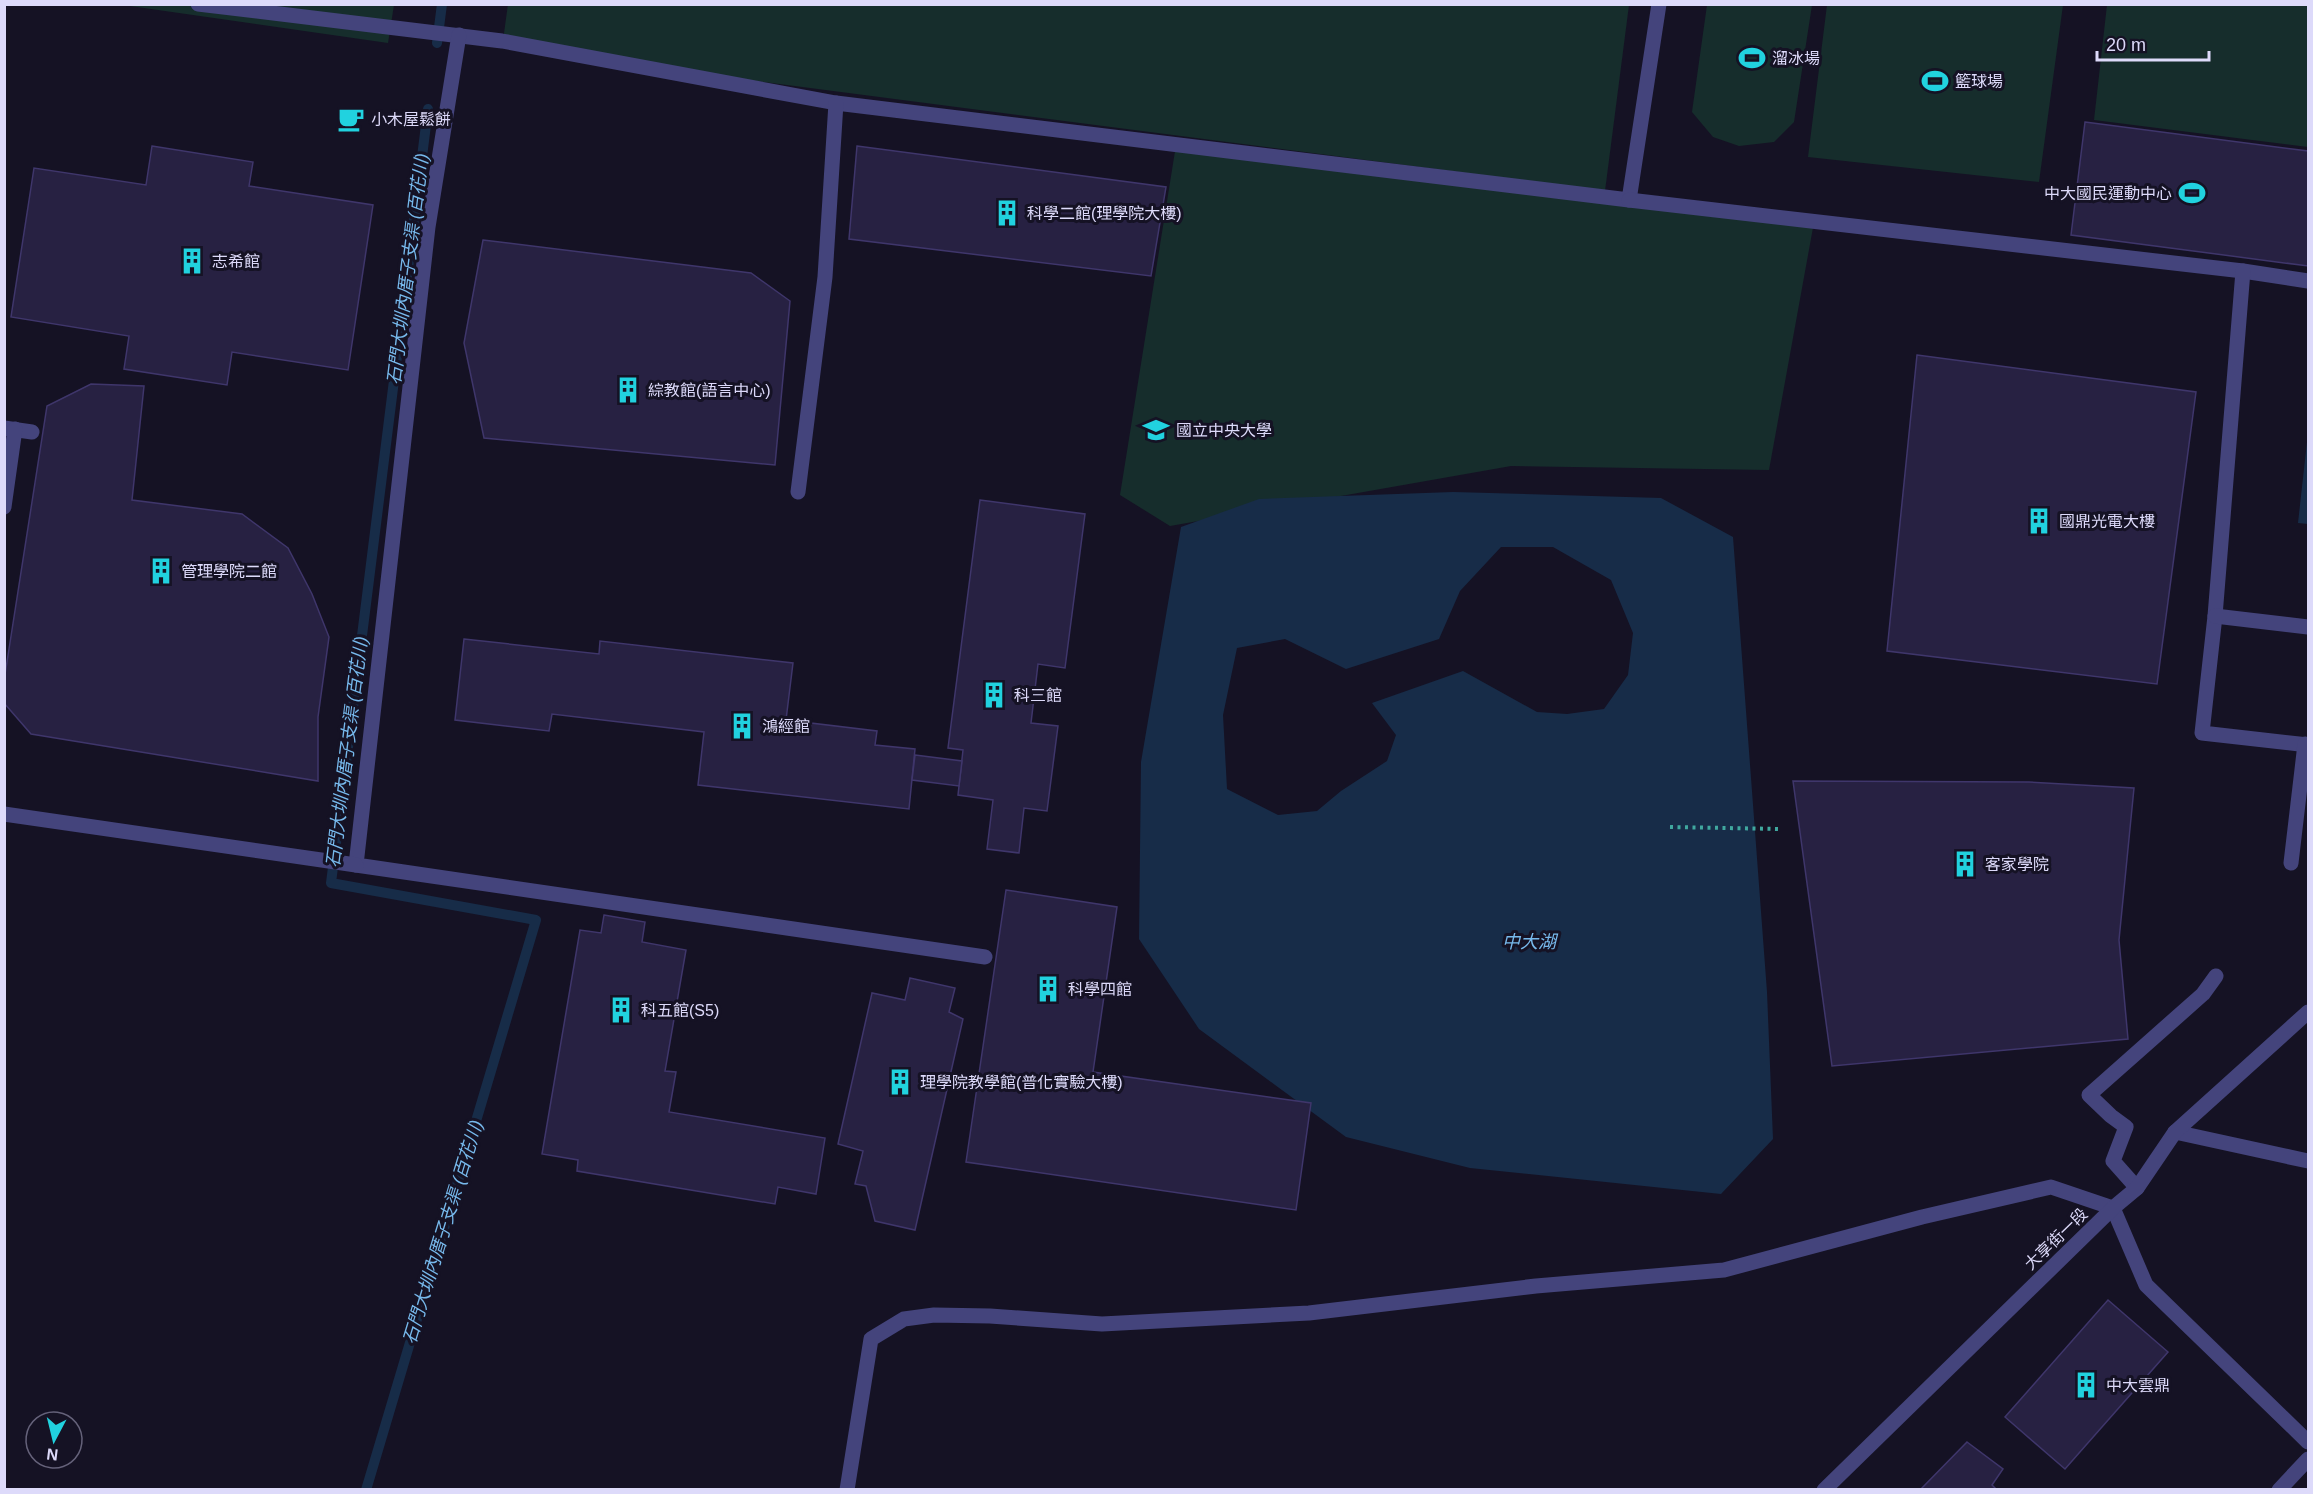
<svg xmlns="http://www.w3.org/2000/svg" width="2313" height="1494" font-family="Helvetica,'Noto Sans TC',sans-serif">
<rect width="100%" height="100%" fill="#151224"/>
<g fill="#162d2c">
<path d="M508,4L1629,5L1605,191L502,48Z"/>
<path d="M123,5H394L388,43Z"/>
<path d="M1707,5H1812L1794,122L1774,142L1739,146L1713,137L1692,112Z"/>
<path d="M1827,5H2063L2039,182L1808,157Z"/>
<path d="M2107,5H2308V147L2094,120Z"/>
<path d="M1176,145L1814,222L1769,470L1511,466L1170,526L1120,495Z"/>
</g>
<g fill="#172c48" fill-rule="evenodd">
<path d="M2308,433V524L2298,523Z"/>
<path d="M1453,492L1661,498L1733,537L1767,992L1773,1139L1721,1194L1470,1168L1346,1137L1199,1029L1139,939L1141,762L1181,527L1259,499ZM1501,547H1553L1611,580L1633,633L1628,675L1604,709L1567,714L1537,712L1463,671L1372,703L1396,735L1387,761L1341,791L1317,811L1278,815L1227,789L1223,715L1237,648L1285,639L1346,669L1439,639L1460,591Z"/>
</g>
<g fill="none" stroke-linecap="round" stroke-linejoin="round">
<g stroke="#172c48" stroke-width="10">
<path d="M437,43L442,4"/>
<path d="M366,1490L536,920L331,883L428,109"/>
</g>
</g>
<g fill="#272142" stroke="#3f366b" stroke-width="1.5">
<path d="M2085,122L2308,151V266L2071,235Z"/>
<path d="M152,146L253,162L249,186L373,205L348,370L232,352L227,385L124,369L129,336L11,317L34,168L146,185Z"/>
<path d="M857,146L1166,187L1151,276L849,239Z"/>
<path d="M483,240L751,273L790,301L775,465L484,438L464,343Z"/>
<path d="M1917,355L2196,392L2157,684L1887,651Z"/>
<path d="M91,384L144,386L132,500L242,514L288,548L312,594L329,637L318,717V781L31,734L4,703V681L47,406Z"/>
<path d="M980,500L1085,514L1065,668L1038,664L1031,723L1058,726L1047,811L1024,808L1019,853L987,849L993,800L958,795L963,750L948,748Z"/>
<path d="M464,639L599,654L600,641L793,663L786,720L877,731L875,745L915,749L909,809L698,785L704,732L552,714L549,731L455,720Z"/>
<path d="M915,755L962,761L959,786L912,780Z"/>
<path d="M1793,781L2029,782L2134,788L2119,940L2128,1039L1832,1066Z"/>
<path d="M1006,890L1117,907L1093,1072L1311,1103L1296,1210L966,1162Z"/>
<path d="M604,915L645,922L642,942L686,950L665,1071L676,1072L669,1112L825,1138L816,1194L778,1187L775,1204L577,1171L578,1160L542,1154L580,930L601,933Z"/>
<path d="M910,978L955,988L949,1012L963,1019L915,1230L875,1221L866,1186L855,1184L863,1151L838,1144L872,993L905,1000Z"/>
<path d="M2108,1300L2168,1352L2065,1469L2005,1417Z"/>
<path d="M1967,1442L2003,1469L1992,1485L1997,1490H1920Z"/>
</g>
<g fill="none" stroke-linecap="round" stroke-linejoin="round">
<path stroke="#40a89f" stroke-width="4" stroke-dasharray="3 4.5" stroke-linecap="butt" d="M1670,827L1781,829"/>
<g stroke="#44447c" stroke-width="15">
<path d="M198,4L502,41L836,103L1629,200L1659,4"/>
<path d="M459,35L428,227L356,865L985,957"/>
<path d="M1629,200L2243,271L2308,281"/>
<path d="M2243,271L2215,616L2202,733L2308,745"/>
<path d="M4,428L32,432"/>
<path d="M798,492L825,277L836,103"/>
<path d="M4,507L15,429"/>
<path d="M2215,616L2308,627"/>
<path d="M4,814L356,865"/>
<path d="M2291,863L2305,744"/>
<path d="M2175,1132L2308,1161"/>
<path d="M2137,1188L2113,1161L2126,1127L2111,1116L2089,1095L2203,994L2216,976"/>
<path d="M847,1490L871,1339L904,1319L934,1315L990,1316L1102,1324L1309,1313L1536,1286L1724,1270L1922,1217L2051,1187L2113,1208L2146,1285L2308,1442"/>
<path d="M1824,1490L2113,1208L2137,1188L2175,1132L2308,1012"/>
<path d="M2279,1490L2308,1459"/>
</g>
</g>
<defs>
<g id="stadium-bare" transform="scale(2.07)"><path d="M0-5a6.5 5 0 1 0 0 10a6.5 5 0 1 0 0-10ZM-3.5-1.8h7v3.6h-7Z" fill="#21d2df" stroke="#151224" stroke-width="2.5" paint-order="stroke"/></g>
<g id="cafe-bare" transform="scale(2.07)"><path d="M-5.5-4.5H6V0H3Q3 3.5 0 3.5H-2.5Q-5.5 3.5-5.5 0ZM3-3.2v2h1.7v-2ZM-6 4.5H4V6H-6Z" fill="#21d2df" stroke="#151224" stroke-width="2.5" paint-order="stroke"/></g>
<g id="building-bare" transform="scale(2.07)"><path d="M-4-6H4V6H1V3H-1V6H-4ZM-2.5-4.3h1.7v1.8h-1.7ZM.8-4.3h1.7v1.8H.8ZM-2.5-1h1.7V.8h-1.7ZM.8-1h1.7V.8H.8Z" fill="#21d2df" stroke="#151224" stroke-width="2.5" paint-order="stroke"/></g>
<g id="university-bare" transform="scale(2.07)"><path d="M0-5L7-2L0 1L-7-2ZM-4 1L0 2.5L4 1V4Q0 6-4 4Z" fill="#21d2df" stroke="#151224" stroke-width="2.5" paint-order="stroke"/></g>
</defs>
<g fill-rule="evenodd">
<use href="#stadium-bare" x="1752" y="58"/>
<use href="#stadium-bare" x="1935" y="81"/>
<use href="#cafe-bare" x="351" y="119"/>
<use href="#stadium-bare" x="2192" y="193"/>
<use href="#building-bare" x="1007" y="213"/>
<use href="#building-bare" x="192" y="261"/>
<use href="#building-bare" x="628" y="390"/>
<use href="#university-bare" x="1156" y="430"/>
<use href="#building-bare" x="2039" y="521"/>
<use href="#building-bare" x="161" y="571"/>
<use href="#building-bare" x="994" y="695"/>
<use href="#building-bare" x="742" y="726"/>
<use href="#building-bare" x="1965" y="864"/>
<use href="#building-bare" x="1048" y="989"/>
<use href="#building-bare" x="621" y="1010"/>
<use href="#building-bare" x="900" y="1082"/>
<use href="#building-bare" x="2086" y="1385"/>
</g>
<g text-anchor="middle" dominant-baseline="central" stroke-width="6" stroke-linejoin="round" paint-order="stroke">
<g font-size="16" fill="#dddafa" stroke="#151224" text-anchor="start">
<text x="1772" y="58">溜冰場</text>
<text x="1955" y="81">籃球場</text>
<text x="371" y="119">小木屋鬆餅</text>
<text x="2172" y="193" text-anchor="end">中大國民運動中心</text>
<text x="1027" y="213">科學二館(理學院大樓)</text>
<text x="212" y="261">志希館</text>
<text x="648" y="390">綜教館(語言中心)</text>
<text x="1176" y="430">國立中央大學</text>
<text x="2059" y="521">國鼎光電大樓</text>
<text x="181" y="571">管理學院二館</text>
<text x="1014" y="695">科三館</text>
<text x="762" y="726">鴻經館</text>
<text x="1985" y="864">客家學院</text>
<text x="1068" y="989">科學四館</text>
<text x="641" y="1010">科五館(S5)</text>
<text x="920" y="1082">理學院教學館(普化實驗大樓)</text>
<text x="2106" y="1385">中大雲鼎</text>
</g>
<g font-size="16" fill="#dddafa" stroke="#151224">
<text transform="translate(2056 1239) rotate(-44)">大享街一段</text>
</g>
<g font-size="18" font-style="italic" fill="#77b9ec" stroke="#151224">
<text transform="translate(408 269) rotate(-83)">石門大圳內厝子支渠 (百花川)</text>
<text transform="translate(347 752) rotate(-83)">石門大圳內厝子支渠 (百花川)</text>
<text x="1529" y="942">中大湖</text>
<text transform="translate(443 1232) rotate(-73)">石門大圳內厝子支渠 (百花川)</text>
</g>
</g>
<rect width="2313" height="1494" fill="none" stroke="#dddafa" stroke-width="12"/>
<g transform="translate(54 1440) rotate(187)"><circle r="28" fill="#151224" stroke="#65627a" stroke-width="1.5"/>
<path d="M0-4.5L10 22L0 15L-10 22Z" fill="#21d2df"/>
<text y="-9" font-size="16" font-weight="bold" text-anchor="middle" fill="#dddafa">N</text>
</g>
<path d="M2097 51v9h112v-9" fill="none" stroke="#dddafa" stroke-width="3"/>
<text x="2106" y="51" font-size="18" fill="#dddafa" stroke="#151224" stroke-width="4.5" paint-order="stroke">20 m</text>
</svg>
